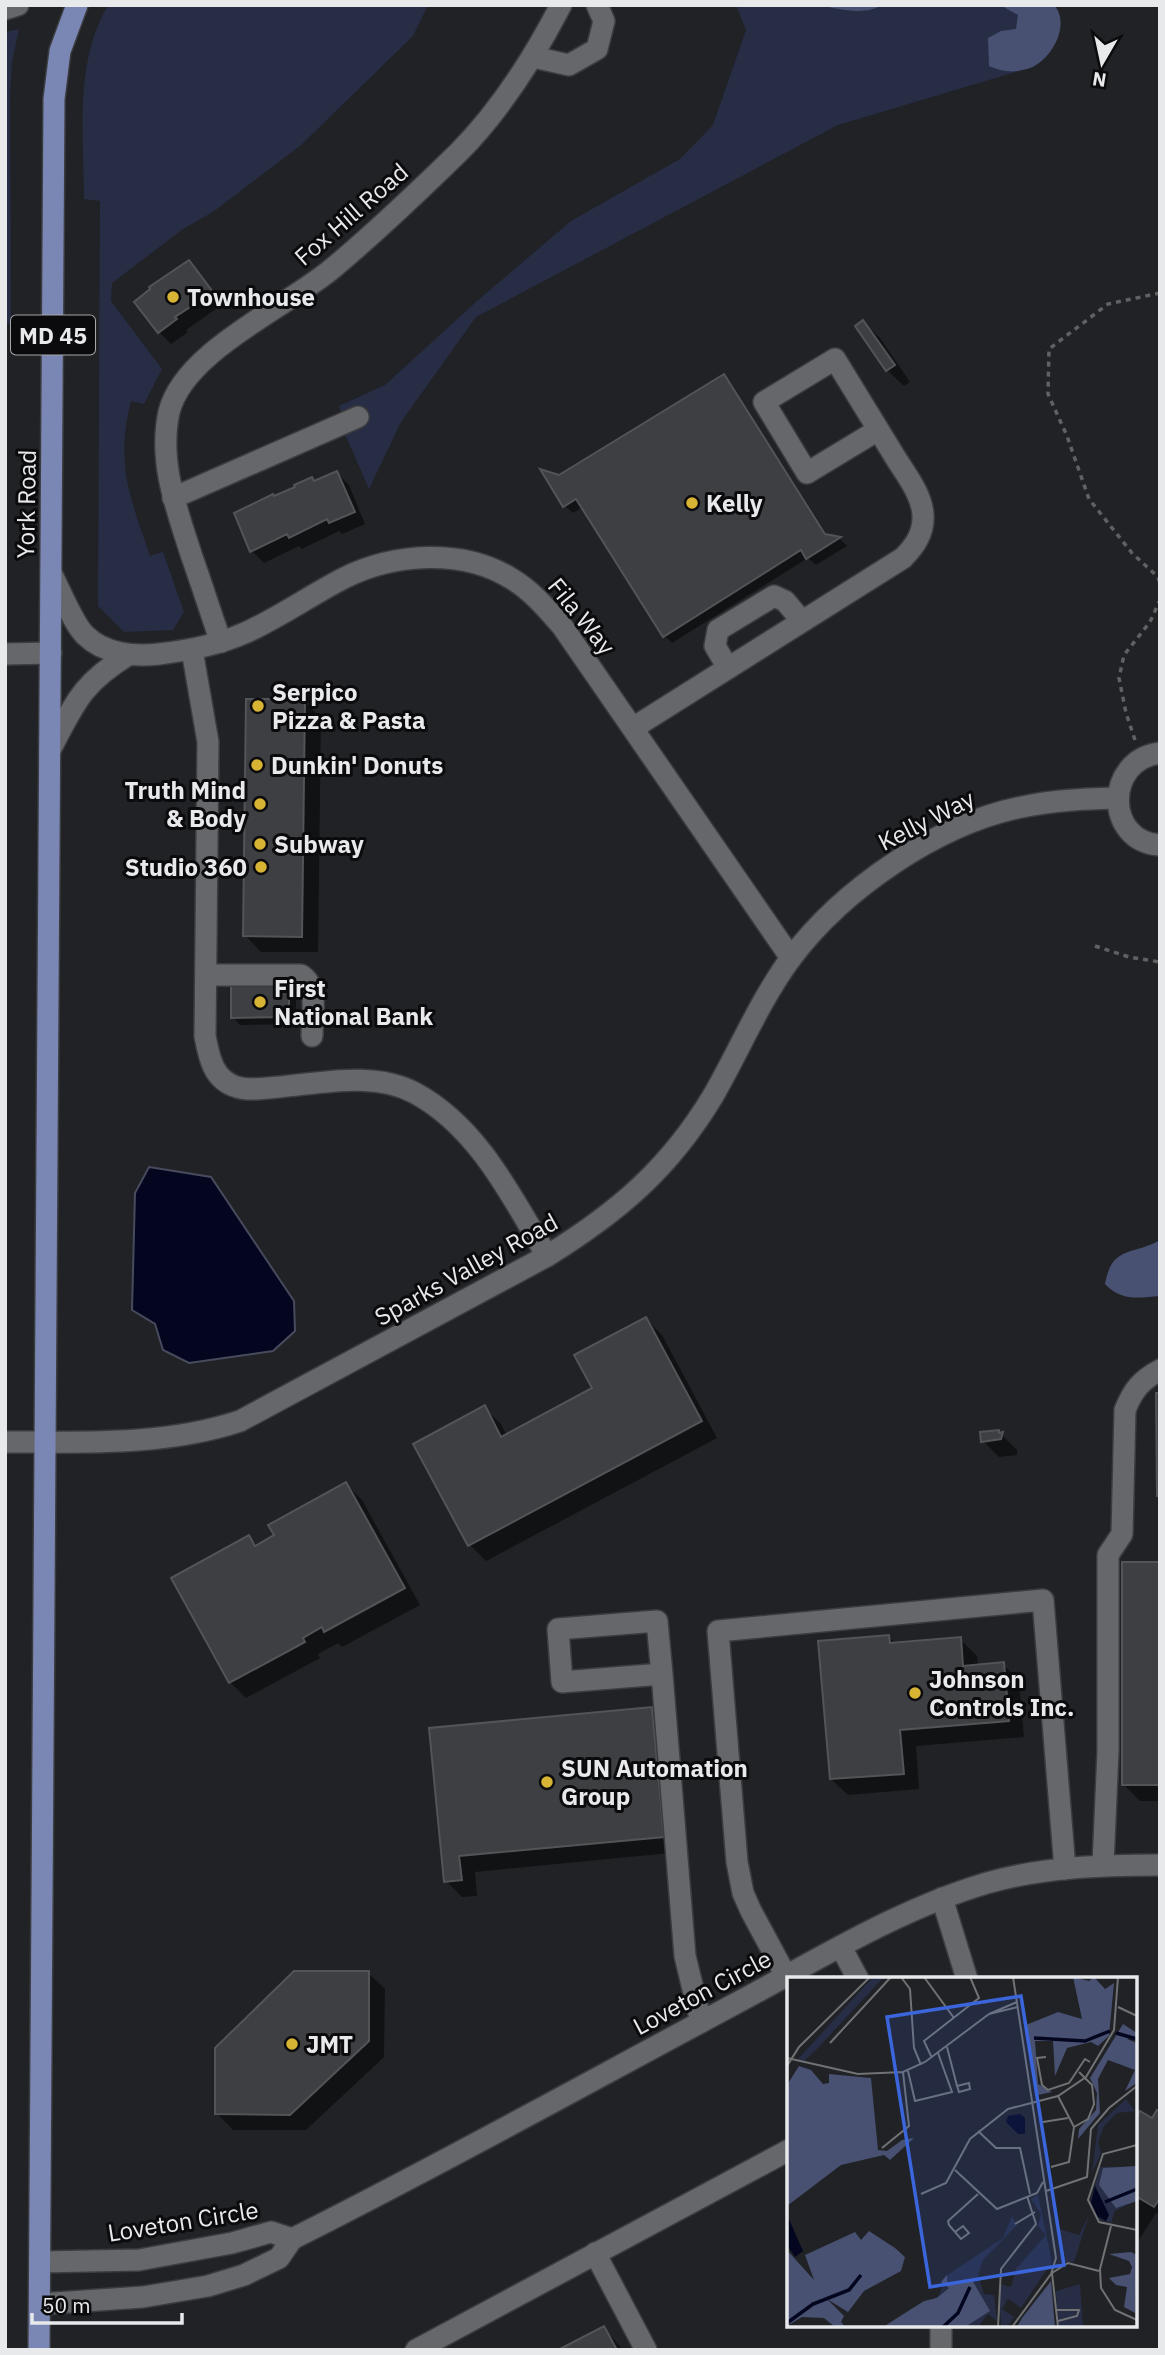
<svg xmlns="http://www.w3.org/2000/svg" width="1165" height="2355" font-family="'IBM Plex Sans',sans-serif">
<rect width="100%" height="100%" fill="#202225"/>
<g fill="#272d45">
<path d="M108,5H428L413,36L301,145L213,212L183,229L112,283L111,301L162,369L144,404L131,401C115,464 130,497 150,556L163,552L184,612L173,630L124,632L98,606L100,201L84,199C84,135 74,63 108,5Z"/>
<path d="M736,5H1053L1019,71L838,125L476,317L401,422L369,489L341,425L346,422L339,406L385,385L477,301L571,221L680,159L713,125L746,30Z"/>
<path d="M19,29L12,62L10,96L11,325L5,321V32Z"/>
</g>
<g fill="#485172">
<path d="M820,5H881C867,16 836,9 820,5Z"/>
<path d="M1000,5H1054C1072,25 1050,63 1027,69C1013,73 1002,72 989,66L988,38L1001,31L1016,29L1018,15Z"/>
<path d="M1160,1240V1296C1137,1298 1121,1301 1105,1284C1112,1245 1132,1256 1160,1240Z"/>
</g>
<path fill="#040620" stroke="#484a5d" stroke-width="2" d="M149,1167L211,1177L294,1301L295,1331L273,1351L189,1363L163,1350L155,1324L132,1310L135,1193Z"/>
<g fill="#0007">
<path d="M188,262L223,304L186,330L188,332L171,344L159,332Z"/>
<path d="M863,322L880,338L910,382L904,386L887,370Z"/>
<path d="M724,376L731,384L828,536L840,539L847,546L816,565L808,558L672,643L665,636L583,507L573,513L565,506L559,477Z"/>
<path d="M337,473L349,485L365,524L342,534L339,531L302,549L299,546L264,563L252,551L236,514Z"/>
<path d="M304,701L321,718L318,952H261L245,935Z"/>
<path d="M288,988L296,996V1024L240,1025L233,1017Z"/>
<path d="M646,1319L662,1335L717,1438L486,1561L470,1545L416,1444L484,1408L501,1424L507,1436L595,1389Z"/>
<path d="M998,1431L1017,1450V1455L999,1457L983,1441Z"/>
<path d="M346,1484L362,1500L420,1605L342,1647L338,1643L318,1654L320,1658L246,1698L230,1682L249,1537L258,1546L276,1536Z"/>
<path d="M1160,1564V1801H1140L1124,1785Z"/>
<path d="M889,1637L896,1644L960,1639L977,1656L978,1666L1003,1664L1019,1681L1024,1737L916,1746L919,1789L848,1795L831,1779Z"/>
<path d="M651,1709L668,1725L680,1852L475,1872L477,1896L462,1897L446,1881L431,1730Z"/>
<path d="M368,1973L385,1989L384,2057L306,2130H233L217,2113Z"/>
<path d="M1160,2114V2215L1156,2213L1135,2246V2122L1152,2120Z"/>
<path d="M604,2328L623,2350H562Z"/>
</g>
<g fill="#3e3f43" stroke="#525458" stroke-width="2">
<path d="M189,260L213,292L175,317L177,319L158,333L134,302L150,289L149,287Z"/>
<path d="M863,320L895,365L886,371L855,326Z"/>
<path d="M724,374L825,534L841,537L806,559L801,550L663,637L576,499L563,507L540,469L559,475Z"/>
<path d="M337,471L355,512L329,523L327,519L289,538L287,534L250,552L234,513L273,494L274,496L295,487L294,485L312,477L314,481Z"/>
<path d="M246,699H305L302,937L243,936Z"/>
<path d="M231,986H289V1017L231,1018Z"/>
<path d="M646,1317L702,1421L468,1546L413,1444L485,1405L501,1437L592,1388L574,1355Z"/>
<path d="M1156,1393H1160V1496H1157Z"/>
<path d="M999,1430V1433L1003,1432L1001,1439L981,1442L980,1432Z"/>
<path d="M346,1482L405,1588L324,1632L322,1627L303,1638L305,1642L229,1683L171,1578L249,1535L255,1546L274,1535L268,1525Z"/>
<rect x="1122" y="1562" width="38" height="223"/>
<path d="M889,1635L890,1643L961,1637L963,1666L1004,1662L1009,1721L900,1730L904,1774L830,1779L818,1641Z"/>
<path d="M652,1707L664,1837L459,1856L462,1880L444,1882L429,1728Z"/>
<path d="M294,1971H369V2041L290,2115L215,2114V2048Z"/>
<path d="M1157,2110L1160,2112V2198L1154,2207L1139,2198L1135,2204V2119L1140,2111L1152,2118Z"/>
<path d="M604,2326L617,2350H558Z"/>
</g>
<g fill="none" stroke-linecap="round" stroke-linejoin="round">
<g stroke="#3b3c3f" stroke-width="24">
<g id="minor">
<path d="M5,9L18,5"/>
<path d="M533,57L569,65L597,49L604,21L597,5"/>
<path d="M173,498L358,417"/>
<path d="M52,575C60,590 74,625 85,635C104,654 134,657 159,654C190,650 218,645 247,632C280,617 311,595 344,578C394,553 463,548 512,579C532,591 547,609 562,626L791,958"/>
<path d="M221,642C211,614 202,585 192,557C177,510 158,462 169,412C184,351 287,307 333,268C376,232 418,192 458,153C501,110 533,59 561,5"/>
<path d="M192,650L208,742L205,1036C209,1057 213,1080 237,1087C249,1091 266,1088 279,1087C322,1083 375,1071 415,1093C478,1127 512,1197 547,1256"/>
<path d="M5,654L51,653"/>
<path d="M728,668L715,646L718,630L774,596L785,601L802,621"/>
<path d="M633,728L903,558C915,546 924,533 923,515C922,493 903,471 892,452C873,421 854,390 835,359L764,402L807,473L878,430"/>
<path d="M50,750C75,703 81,684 128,655"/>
<path d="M1160,753C1104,760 1105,842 1160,845"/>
<path d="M206,975H301C319,986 312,1017 312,1036"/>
<path d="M5,1442C83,1442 165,1446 240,1421L547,1256C618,1212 669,1169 713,1096C739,1051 760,1000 791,958C843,889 937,824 1022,807C1054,800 1085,799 1117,798"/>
<path d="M662,1674L657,1621L558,1629L562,1682L662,1674L685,1956L701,2022"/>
<path d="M1103,1865L1108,1751V1555L1122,1534L1125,1410C1133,1390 1141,1380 1160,1370"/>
<path d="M942,1898L967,1979"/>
<path d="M841,1947L858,1979"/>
<path d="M786,1976L751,1911L743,1893L737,1862L718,1631L1043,1600L1065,1869"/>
<path d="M292,2239C440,2165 585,2084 731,2006C814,1962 896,1910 987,1883C1043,1867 1102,1865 1160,1865"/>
<path d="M595,2253L646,2350"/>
<path d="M40,2304L143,2297L208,2286L244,2275L279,2258L292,2239L271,2232L232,2243L139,2260L40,2262"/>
<path d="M416,2350L789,2150"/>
<path d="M941,2350V2325"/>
</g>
</g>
<g stroke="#3b3c3f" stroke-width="24">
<path id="major" d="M39,2350L54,99L60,51L77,5"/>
</g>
<g stroke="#5f6163" stroke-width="3.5" stroke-dasharray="5 5" stroke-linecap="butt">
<path d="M1160,293L1108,304L1049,349L1048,394L1067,436L1089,499L1132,553L1158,577L1160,583"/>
<path d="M1135,740L1126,713L1119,678L1124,655L1150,622L1160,600"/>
<path d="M1095,946L1129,957L1160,962"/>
</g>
<use href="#minor" stroke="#66676b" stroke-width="21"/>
<use href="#major" stroke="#7a86b4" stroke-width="21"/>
</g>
<g fill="#d8b434" stroke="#0b0b0d" stroke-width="2.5">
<circle cx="173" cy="297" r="7"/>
<circle cx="692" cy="503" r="7"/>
<circle cx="258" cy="706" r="7"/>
<circle cx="257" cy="765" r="7"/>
<circle cx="260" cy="804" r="7"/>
<circle cx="260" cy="844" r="7"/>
<circle cx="261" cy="867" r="7"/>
<circle cx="260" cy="1002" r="7"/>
<circle cx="915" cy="1693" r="7"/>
<circle cx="547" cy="1782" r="7"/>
<circle cx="292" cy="2044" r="7"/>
</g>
<g text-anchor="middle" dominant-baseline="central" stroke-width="6" stroke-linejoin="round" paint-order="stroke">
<rect fill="#0b0b0d" stroke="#a6a6a8" stroke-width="2" x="11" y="315.5" width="84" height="39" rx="5"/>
<g font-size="23" font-weight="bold" fill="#e8e9eb">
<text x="53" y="335">MD 45</text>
</g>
<g font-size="24" fill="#e8e9eb" stroke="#0b0b0d">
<text transform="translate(351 214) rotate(-41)">Fox Hill Road</text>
<text transform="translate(26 504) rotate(-89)">York Road</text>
<text transform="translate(582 616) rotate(51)">Fila Way</text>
<text transform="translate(926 820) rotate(-27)">Kelly Way</text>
<text transform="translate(466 1269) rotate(-29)">Sparks Valley Road</text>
<text transform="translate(702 1992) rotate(-28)">Loveton Circle</text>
<text transform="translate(183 2221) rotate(-9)">Loveton Circle</text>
</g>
<g font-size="24" font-weight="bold" fill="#e8e9eb" stroke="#0b0b0d" text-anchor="start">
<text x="187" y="297">Townhouse</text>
<text x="706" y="503">Kelly</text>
<text x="272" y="692">Serpico<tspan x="272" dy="28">Pizza &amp; Pasta</tspan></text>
<text x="271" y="765">Dunkin' Donuts</text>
<text x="246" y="790" text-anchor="end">Truth Mind<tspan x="246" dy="28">&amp; Body</tspan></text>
<text x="274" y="844">Subway</text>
<text x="247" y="867" text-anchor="end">Studio 360</text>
<text x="274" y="988">First<tspan x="274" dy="28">National Bank</tspan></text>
<text x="929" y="1679">Johnson<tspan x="929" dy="28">Controls Inc.</tspan></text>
<text x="561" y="1768">SUN Automation<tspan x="561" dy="28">Group</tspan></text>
<text x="306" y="2044">JMT</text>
</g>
</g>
<g transform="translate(787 1977)">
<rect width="350" height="350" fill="#202225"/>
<path d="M86,0H97L30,72L17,84L11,82ZM339,122L348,134L330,136L317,149L311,165L314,176L305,196L311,148ZM313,190H328L350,223L328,234L324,246L312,242L303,226ZM251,218L265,285L234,331L221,322L215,332L227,340L220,350H214L212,307L224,310L229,292L259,258L251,249L254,237L244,222ZM302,238L287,285H274L269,251L292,258ZM225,239L230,248L196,283L191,298L197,317L207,318L210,344L201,337L191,350H109L152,318L159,299L216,261ZM293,307L296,350H271L269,314Z" fill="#272d45"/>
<path d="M286,0L302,4L307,0L318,12L327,6L322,59L311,69L304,65L280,71L268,99L266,64H248L251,107L265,115L251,118L239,48L271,35L295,42ZM336,47L350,56V60L340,62L350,66V106L338,114L348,93L321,83L311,102L313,136L291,162L292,152L309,133L310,116L303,101ZM12,89L24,93L36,107L42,106V97L84,101L91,173L100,174L115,163L127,161L103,183L97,178L54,188L0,229V108ZM350,189V224L329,231L312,208L316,191ZM68,255L74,263L82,254L108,271L118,280L114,294L77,314L61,335L40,322L57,339L54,345L58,350H48L37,341L15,340L0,349V273L27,303L18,278ZM344,275L350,278L348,336L337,330L340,310L329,308L322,301L343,297L345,290L342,284L322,277ZM160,298V305L166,307L185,303L203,334L178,350H96L137,324L150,321L162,311L154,305ZM264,304L268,350H230L235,341Z" fill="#485172"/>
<path d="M233,137L238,141V157H231L219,145L221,139ZM308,209L322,238L319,244L309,239L304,225ZM1,240L16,274L8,280L0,268Z" fill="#040620"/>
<path fill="none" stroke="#040620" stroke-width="3.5" d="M329,56L350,62M247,61L298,64L323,54M318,225L350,212M0,346L26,327L62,313L74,298M156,350L171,336L183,310"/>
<path fill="none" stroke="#707274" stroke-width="2" d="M114,0L123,12L127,71L134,88M137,0L167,41M230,25L202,37L231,30M331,30L350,39M43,66L104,0M160,70L170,109L182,106L183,112L172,115L170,109M259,80L250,81L255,108L261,113L282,106L298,82L303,85M0,81L71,97L116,95L138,85L202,37M145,81L137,64L192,21L183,0M0,89L12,70L83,0M121,94L128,124L165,115L151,76M271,119L287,150M256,145L281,141M287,150L301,142L307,127L305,108L292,95M191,154L209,171H233L243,217M350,168L316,177L301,223L312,245L350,253M95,171L122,149L116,95M264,190L282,185L287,150M168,193L210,232L250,216L256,205M259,214L300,200L304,152L322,131L350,109M134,217L159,206L183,162L221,132L271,119L299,100L327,53L331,0M228,247L248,235M324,249L313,292L314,311L328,333L350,343M168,255L176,249L182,256L174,262L162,248L161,244L191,217M269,333H292L290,339L271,344M211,350L214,292L249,247L240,219M225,350L264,297L269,281L226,0M271,350L265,296L281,286L312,294"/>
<path fill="#3b65db" fill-opacity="0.15" stroke="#3b65db" stroke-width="3.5" d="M234,19L277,288L143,310L100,40Z"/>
<rect width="350" height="350" fill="none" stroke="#e8e9eb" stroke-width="3.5"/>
</g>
<rect width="1165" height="2355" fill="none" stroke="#e8e9eb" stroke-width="14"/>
<g transform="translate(1102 63) rotate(189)" stroke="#0b0b0d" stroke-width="5" paint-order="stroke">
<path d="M0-5L12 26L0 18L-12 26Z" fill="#e8e9eb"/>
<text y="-10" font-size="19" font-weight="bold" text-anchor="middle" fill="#e8e9eb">N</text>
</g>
<path d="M32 2313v10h150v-10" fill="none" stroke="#e8e9eb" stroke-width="3.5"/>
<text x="42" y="2313" font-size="21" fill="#e8e9eb" stroke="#0b0b0d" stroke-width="5" paint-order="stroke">50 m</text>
</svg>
